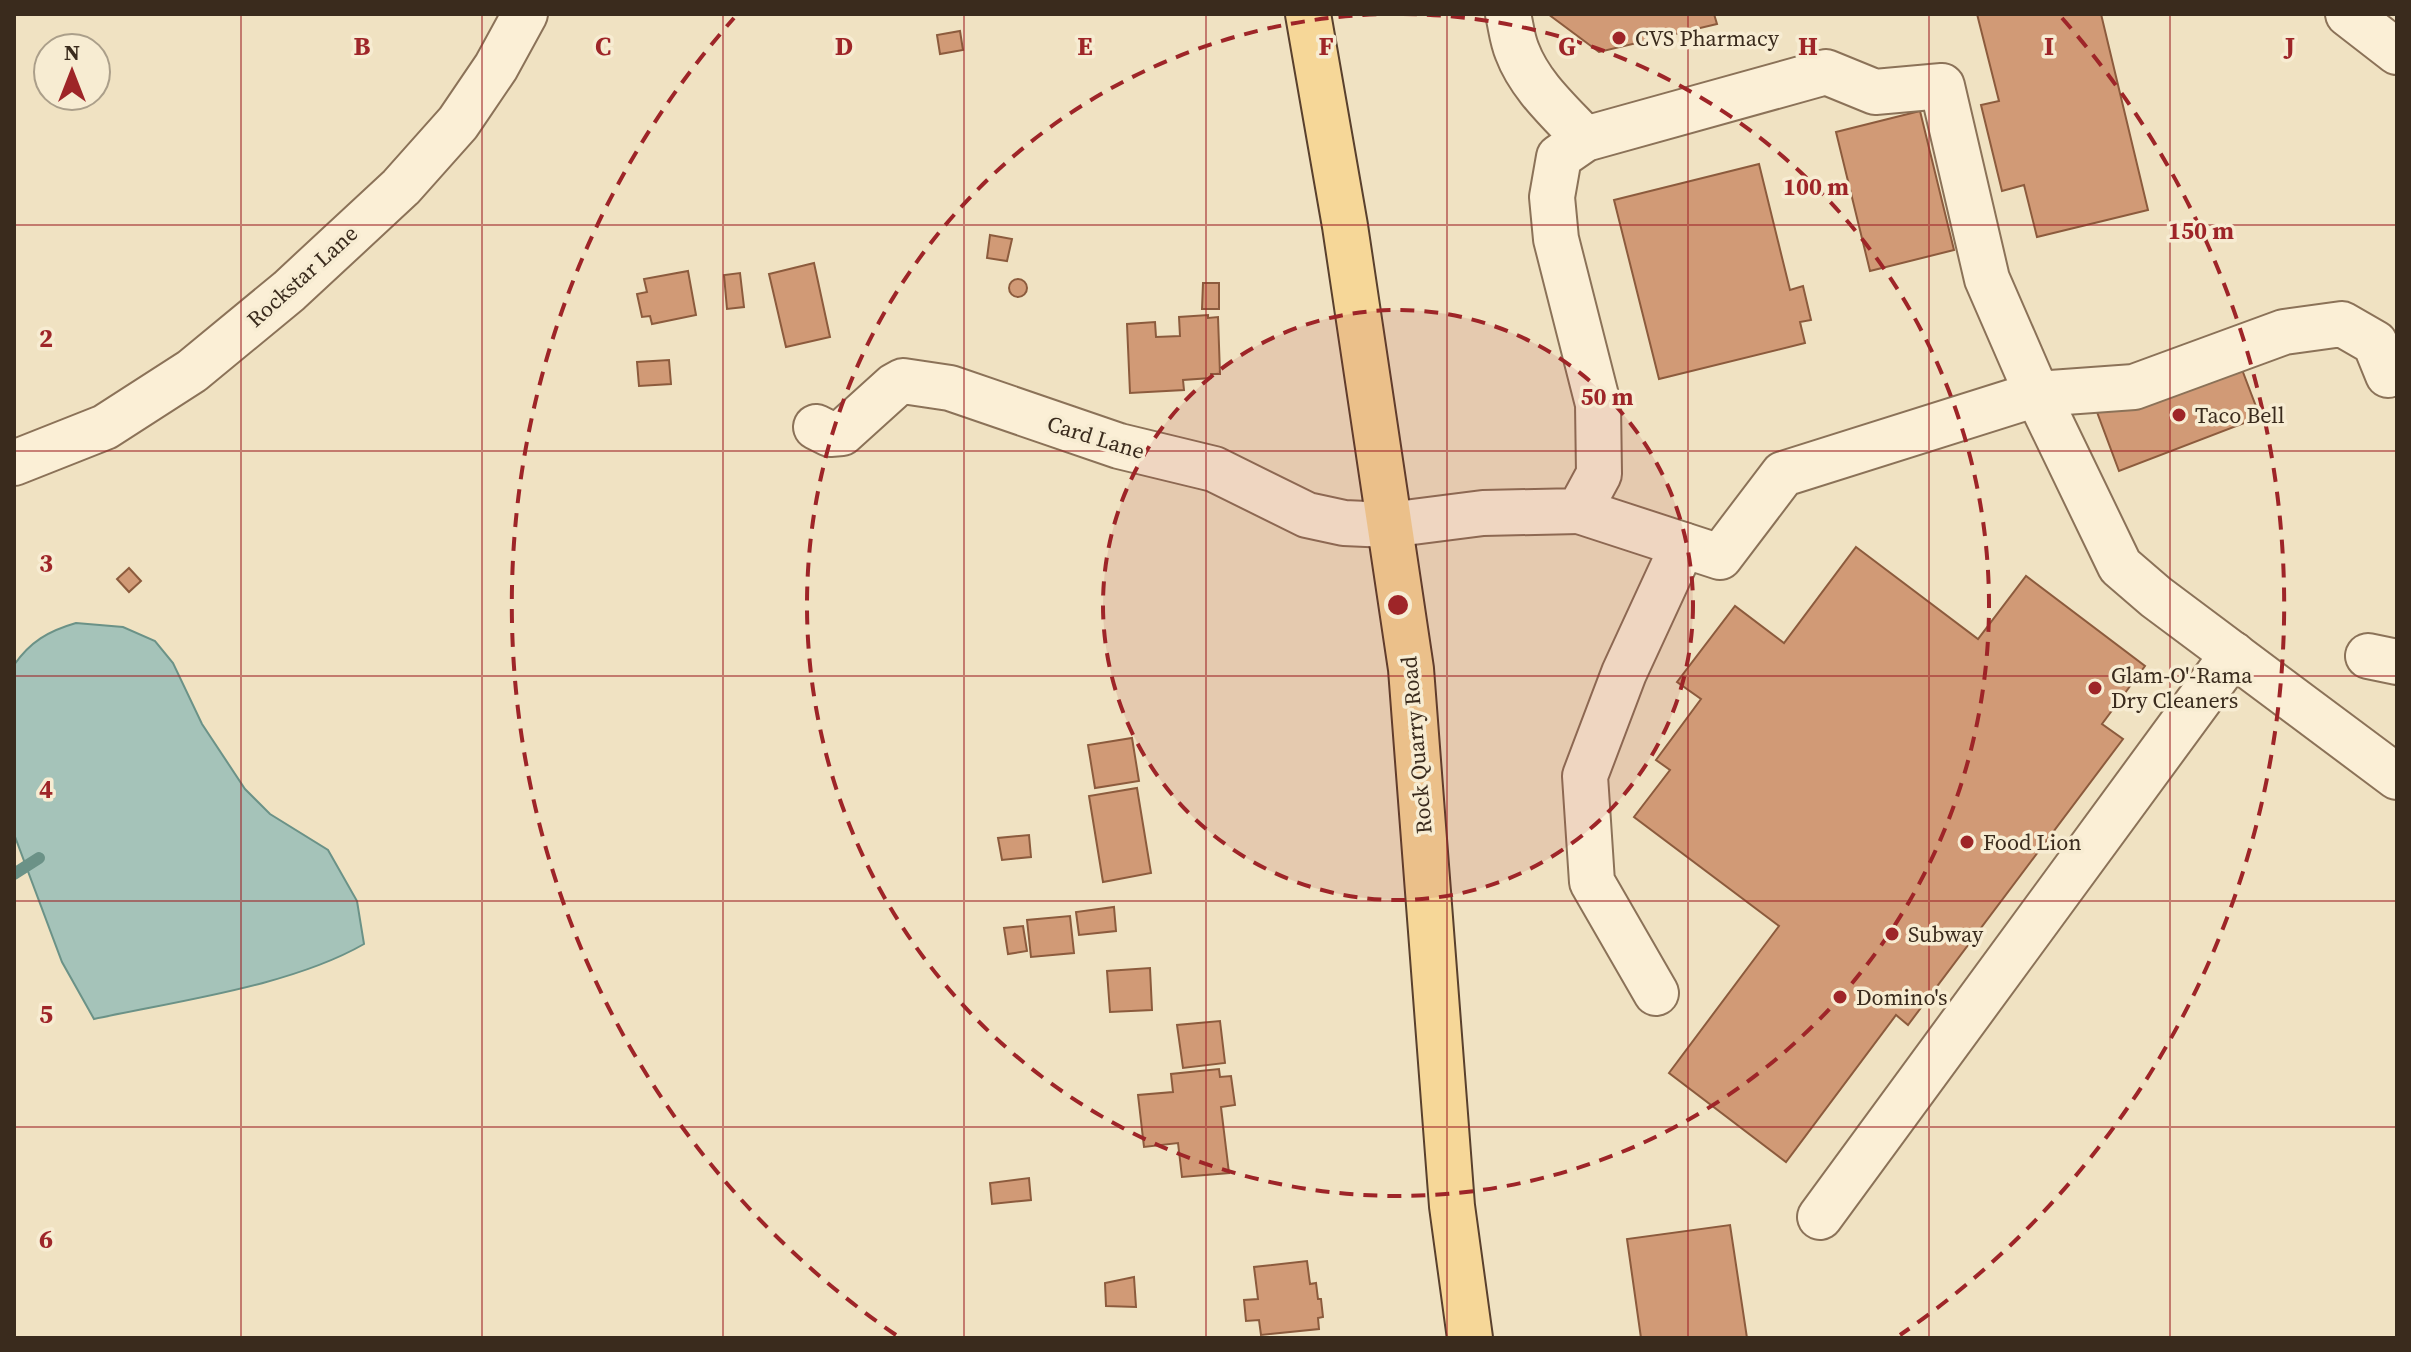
<svg xmlns="http://www.w3.org/2000/svg" width="2411" height="1352" font-family="'Source Serif 4',serif">
<rect width="100%" height="100%" fill="#f0e2c2"/>
<path fill="#a5c3b9" stroke="#6b9287" stroke-width="2" d="M76,623L123,627L155,641L173,663L202,724L245,789L270,814L328,850L357,901L364,944C291,986 177,1001 94,1019L62,962L14,834V665C30,642 48,631 76,623Z"/>
<g fill="none" stroke-linecap="round" stroke-linejoin="round">
<path stroke="#6b9287" stroke-width="12" d="M14,874L39,858"/>
</g>
<g fill="#d19a76" stroke="#8c5b3d" stroke-width="2">
<path d="M1548,14H1714L1717,24L1599,52Z"/>
<path d="M1977,14H2101L2148,210L2037,237L2024,185L2002,191L1981,105L1999,101Z"/>
<path d="M960,31L963,50L940,54L937,35Z"/>
<path d="M1920,111L1954,250L1870,271L1836,132Z"/>
<path d="M1759,164L1790,290L1803,286L1811,320L1800,322L1805,343L1659,379L1614,200Z"/>
<path d="M990,235L1012,239L1007,261L987,258Z"/>
<path d="M814,263L830,337L786,347L769,274Z"/>
<path d="M688,271L696,315L652,324L650,316L642,317L637,294L647,292L644,279Z"/>
<path d="M740,273L744,307L727,309L724,275Z"/>
<circle cx="1018" cy="288" r="9"/>
<path d="M1203,283H1219V309H1202Z"/>
<path d="M1208,315V318L1218,317L1220,374H1211V378L1183,380L1184,390L1130,393L1127,324L1155,322L1156,337L1180,336L1179,317Z"/>
<path d="M2238,359L2260,417L2119,471L2097,412Z"/>
<path d="M669,360L671,384L639,386L637,362Z"/>
<path d="M1856,547L1978,639L2026,576L2145,666L2102,724L2123,739L1908,1025L1896,1015L1786,1162L1669,1073L1779,926L1634,817L1670,770L1656,760L1701,699L1677,682L1735,606L1784,643Z"/>
<path d="M129,568L141,581L129,592L117,579Z"/>
<path d="M1132,738L1139,781L1095,788L1088,745Z"/>
<path d="M1137,788L1151,873L1103,882L1089,796Z"/>
<path d="M1029,835L1031,857L1002,860L998,838Z"/>
<path d="M1114,907L1116,931L1079,935L1076,912Z"/>
<path d="M1070,916L1074,953L1031,957L1027,920Z"/>
<path d="M1023,926L1027,951L1008,954L1004,928Z"/>
<path d="M1150,968L1152,1010L1110,1012L1107,971Z"/>
<path d="M1220,1021L1225,1063L1183,1068L1177,1025Z"/>
<path d="M1219,1069L1220,1077L1231,1076L1235,1105L1221,1107L1229,1173L1182,1177L1178,1143L1144,1147L1138,1095L1173,1092L1171,1074Z"/>
<path d="M1029,1178L1031,1200L992,1204L990,1183Z"/>
<path d="M1730,1225L1747,1338H1641L1627,1239Z"/>
<path d="M1307,1261L1310,1284L1316,1283L1318,1299H1321L1323,1317L1318,1318L1319,1329L1261,1335L1259,1320L1246,1321L1244,1300L1258,1299L1254,1267Z"/>
<path d="M1134,1277L1136,1307L1106,1306L1105,1283Z"/>
</g>
<g fill="none" stroke-linecap="round" stroke-linejoin="round">
<g stroke="#8b7258" stroke-width="48">
<g id="minor">
<path d="M1508,14C1511,26 1512,39 1517,51C1530,86 1560,112 1585,139"/>
<path d="M2348,14L2397,52"/>
<path d="M816,427L830,434L842,433L894,386L903,381L950,388L1119,446L1214,469L1307,515L1344,523L1389,525L1483,513L1579,511L1599,474L1598,404L1556,239L1552,197L1559,157L1585,139L1826,72L1875,92L1942,86L1987,279L2037,394L2134,387L2284,332L2342,324L2375,343L2388,375"/>
<path d="M14,463L105,427L192,371L289,291L401,187L458,123L496,67L525,14"/>
<path d="M1579,511L1720,557L1783,474L2037,394L2120,566L2156,597L2397,777"/>
<path d="M2368,656L2397,662"/>
<path d="M1656,993L1592,882L1585,776L1624,673L1683,545"/>
<path d="M1820,1217L2233,654"/>
</g>
</g>
<g stroke="#59402d" stroke-width="48">
<path id="major" d="M1308,14L1345,226L1411,669L1452,1206L1470,1338"/>
</g>
<use href="#minor" stroke="#fbefd6" stroke-width="44"/>
<use href="#major" stroke="#f6d798" stroke-width="44"/>
</g>
<path fill="none" stroke="#9e2528" stroke-width="2" stroke-opacity="0.55" d="M241,14V1338M482,14V1338M723,14V1338M964,14V1338M1206,14V1338M1447,14V1338M1688,14V1338M1929,14V1338M2170,14V1338M14,225H2397M14,451H2397M14,676H2397M14,901H2397M14,1127H2397"/>
<circle cx="1398" cy="605" r="295" fill="#9e2528" fill-opacity=".12"/>
<g fill="none" stroke="#9e2528" stroke-width="4" stroke-dasharray="14 10">
<circle cx="1398" cy="605" r="295"/>
<path d="M1403 14A591 591 0 1 1 1393 14"/>
<path d="M896 1335A886 886 0 0 1 734 18M2062 18A886 886 0 0 1 1900 1335"/>
</g>
<g fill="#9e2528" stroke="#f7ecd2" stroke-width="3">
<circle cx="1619" cy="38" r="8"/>
<circle cx="2179" cy="415" r="8"/>
<circle cx="2095" cy="688" r="8"/>
<circle cx="1967" cy="842" r="8"/>
<circle cx="1892" cy="934" r="8"/>
<circle cx="1840" cy="997" r="8"/>
</g>
<g text-anchor="middle" dominant-baseline="central" stroke-width="7" stroke-linejoin="round" paint-order="stroke">
<g font-size="22" fill="#3a2b1d" stroke="#f7ecd2" text-anchor="start">
<text x="1635" y="38">CVS Pharmacy</text>
<text x="2195" y="415">Taco Bell</text>
<text x="2111" y="675">Glam-O'-Rama<tspan x="2111" dy="25">Dry Cleaners</tspan></text>
<text x="1983" y="842">Food Lion</text>
<text x="1908" y="934">Subway</text>
<text x="1856" y="997">Domino's</text>
</g>
<g font-size="22" fill="#3a2b1d" stroke="#f7ecd2">
<text transform="translate(302 276) rotate(-42)">Rockstar Lane</text>
<text transform="translate(1096 437) rotate(17)">Card Lane</text>
<text transform="translate(1416 745) rotate(-95)">Rock Quarry Road</text>
</g>
</g>
<g font-size="26" text-anchor="middle" font-weight="bold" fill="#9e2528" stroke="#f7ecd2" stroke-width="7" stroke-linejoin="round" paint-order="stroke">
<text x="362" y="55">B</text>
<text x="603" y="55">C</text>
<text x="844" y="55">D</text>
<text x="1085" y="55">E</text>
<text x="1326" y="55">F</text>
<text x="1567" y="55">G</text>
<text x="1808" y="55">H</text>
<text x="2049" y="55">I</text>
<text x="2290" y="55">J</text>
<text x="46" y="347">2</text>
<text x="46" y="572">3</text>
<text x="46" y="798">4</text>
<text x="46" y="1023">5</text>
<text x="46" y="1248">6</text>
</g>
<circle cx="1398" cy="605" r="12" fill="#9e2528" stroke="#f7ecd2" stroke-width="4"/>
<g font-size="24" text-anchor="middle" font-weight="bold" fill="#9e2528" stroke="#f7ecd2" stroke-width="7" stroke-linejoin="round" paint-order="stroke">
<text x="1816" y="195">100 m</text>
<text x="2201" y="239">150 m</text>
<text x="1607" y="405">50 m</text>
</g>
<rect width="2411" height="1352" fill="none" stroke="#3a2b1d" stroke-width="32"/>
<g transform="translate(72 72)"><circle r="38" fill="#f7ecd2" stroke="#ab9f8a" stroke-width="2"/>
<path d="M0-6L14 30L0 20L-14 30Z" fill="#9e2528"/>
<text y="-12" font-size="22" font-weight="bold" text-anchor="middle" fill="#3a2b1d">N</text>
</g>
</svg>
